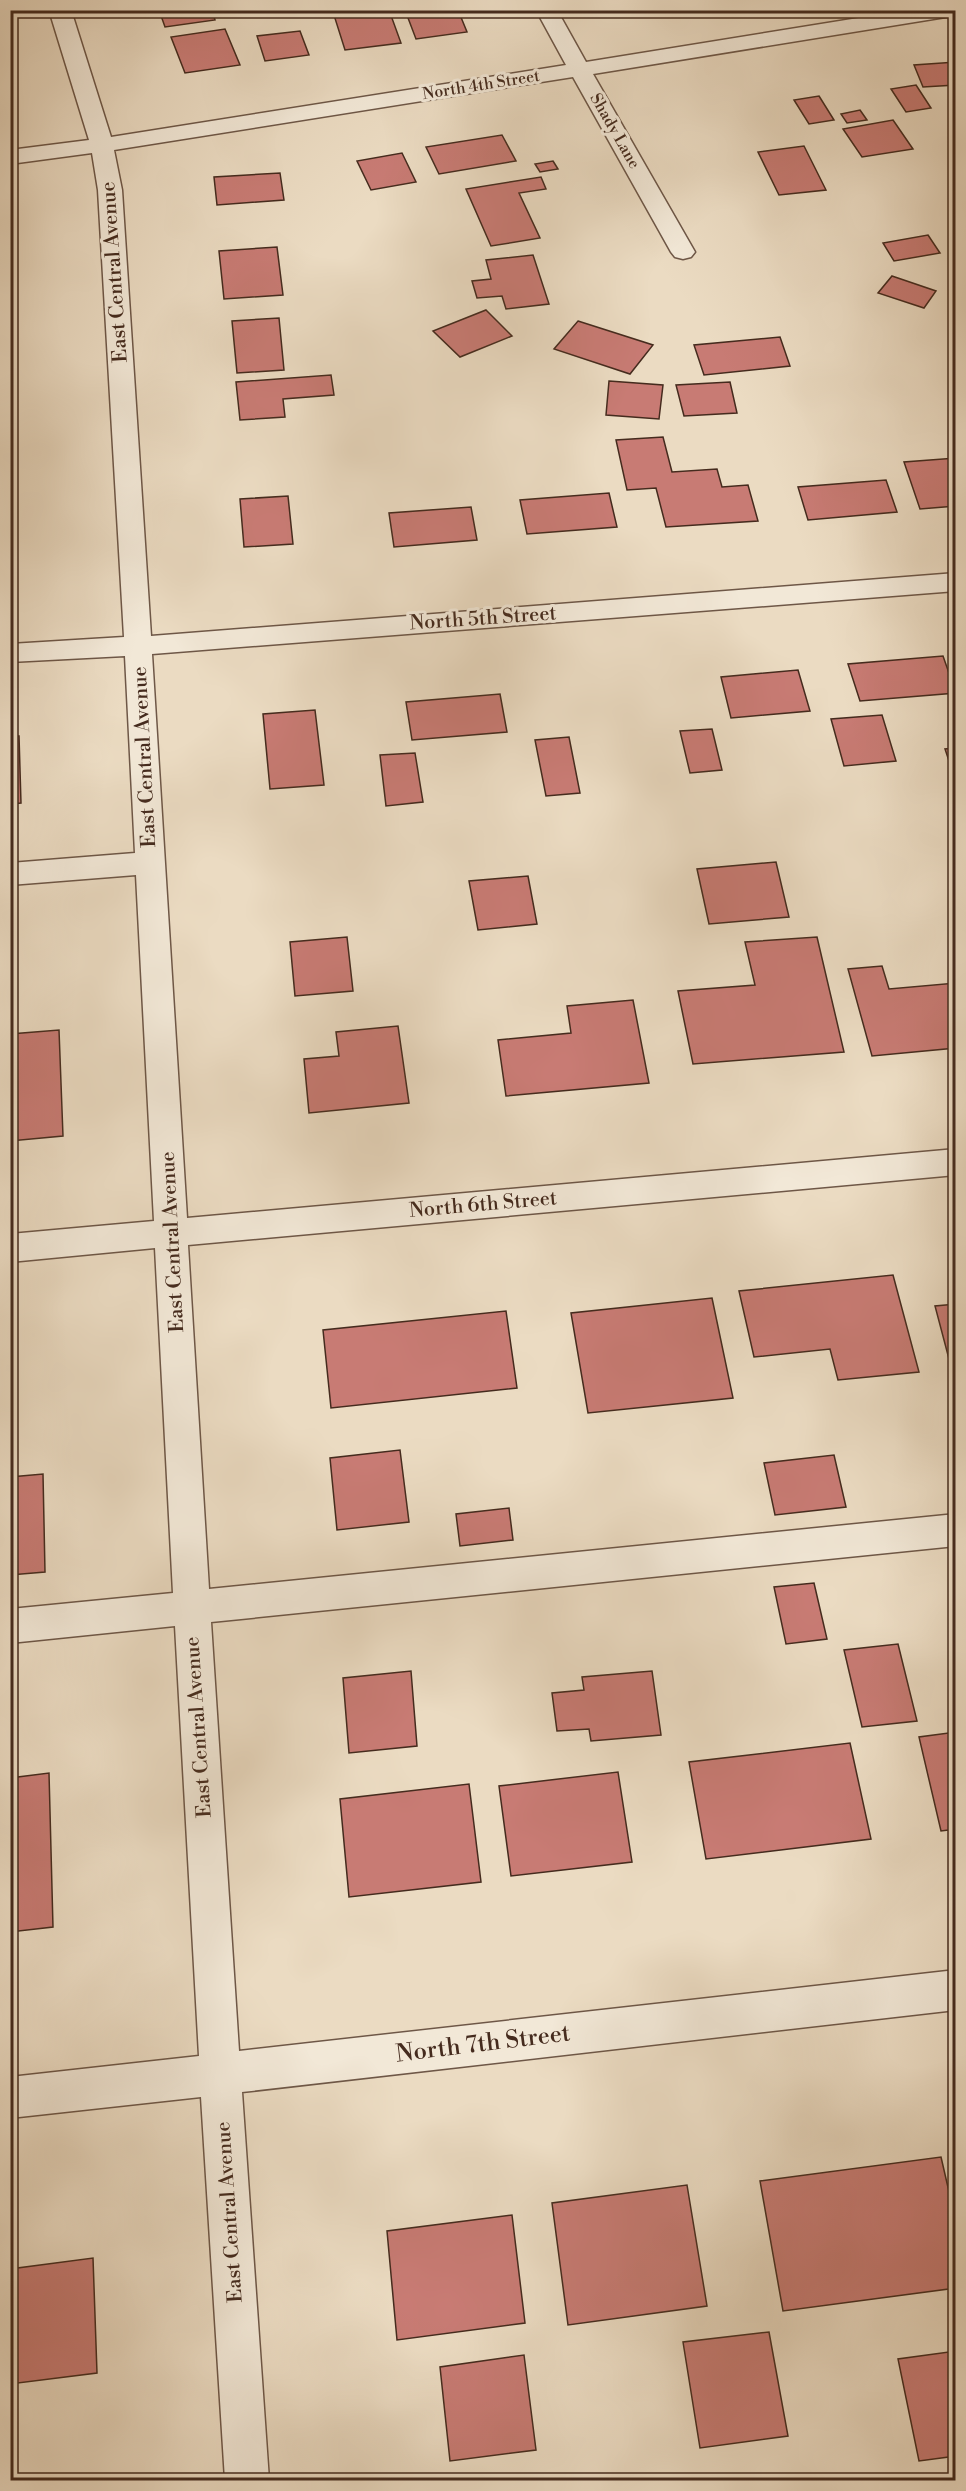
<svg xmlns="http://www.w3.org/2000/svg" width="966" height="2491" font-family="'Libre Bodoni',serif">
<rect width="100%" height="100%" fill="#ebdbc2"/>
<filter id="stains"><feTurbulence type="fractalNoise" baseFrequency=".00333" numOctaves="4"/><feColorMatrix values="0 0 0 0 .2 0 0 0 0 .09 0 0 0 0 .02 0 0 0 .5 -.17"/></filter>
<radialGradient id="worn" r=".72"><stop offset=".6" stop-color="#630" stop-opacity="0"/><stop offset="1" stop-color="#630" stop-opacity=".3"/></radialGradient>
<g fill="#c87b74" stroke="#452b1e" stroke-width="1.5">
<path d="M159,10H212L215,20L165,27Z"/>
<path d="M349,10H389L401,43L345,50L333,12Z"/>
<path d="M405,10H458L467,32L416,39Z"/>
<path d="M225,29L240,65L185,73L171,37Z"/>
<path d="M300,31L309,55L265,61L257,36Z"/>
<path d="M956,62V85L923,87L914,65Z"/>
<path d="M916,85L931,108L906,112L891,89Z"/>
<path d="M819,96L834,120L809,124L794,100Z"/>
<path d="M860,110L867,120L847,123L841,114Z"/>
<path d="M893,120L913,149L862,157L843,129Z"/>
<path d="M502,135L516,161L439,174L426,147Z"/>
<path d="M804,146L826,190L779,195L758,152Z"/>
<path d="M402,153L416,182L371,190L357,161Z"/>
<path d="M553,161L558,169L540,172L535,164Z"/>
<path d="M280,173L284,200L217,205L214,177Z"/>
<path d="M541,177L546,189L519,193L540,238L491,246L466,189Z"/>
<path d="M928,235L940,253L894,261L883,243Z"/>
<path d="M277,247L283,295L224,299L219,251Z"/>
<path d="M533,255L549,304L506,309L502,296L477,298L472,281L491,279L486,260Z"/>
<path d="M892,276L936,291L924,308L878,293Z"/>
<path d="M486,310L512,336L460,357L433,331Z"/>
<path d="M279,318L284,370L237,373L232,321Z"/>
<path d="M578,321L653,345L630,374L554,349Z"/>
<path d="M780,337L790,366L704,375L694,345Z"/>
<path d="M331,375L334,395L283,399L285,417L240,420L236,382Z"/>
<path d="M609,381L663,385L659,419L606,415Z"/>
<path d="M730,382L737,413L684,416L676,385Z"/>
<path d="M663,437L672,472L717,469L722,487L748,485L758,521L666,527L656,488L627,490L616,440Z"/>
<path d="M956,458V506L920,509L904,462Z"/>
<path d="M886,480L897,512L808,520L798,487Z"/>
<path d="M609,493L617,527L527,534L520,500Z"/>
<path d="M288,496L293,544L244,547L240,499Z"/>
<path d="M471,507L477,540L394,547L389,513Z"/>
<path d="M943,656L956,693L860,701L848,664Z"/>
<path d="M798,670L810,711L731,718L721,677Z"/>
<path d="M500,694L507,732L412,740L406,702Z"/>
<path d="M315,710L324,785L270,789L263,714Z"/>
<path d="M882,715L896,761L844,766L831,719Z"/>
<path d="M712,729L722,770L690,773L680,731Z"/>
<path d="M10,736H19L21,803L10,804Z"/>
<path d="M569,737L580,793L546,796L535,740Z"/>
<path d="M956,748V773H953L945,749Z"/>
<path d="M415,753L423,802L386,806L380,755Z"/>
<path d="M776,862L789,917L709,924L697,869Z"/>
<path d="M528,876L537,924L478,930L469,881Z"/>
<path d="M347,937L353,991L295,996L290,942Z"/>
<path d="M817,937L844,1052L693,1064L678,991L755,985L745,942Z"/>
<path d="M882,966L889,989L956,983V1048L872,1056L848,969Z"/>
<path d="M633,1000L649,1083L506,1096L498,1040L571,1033L567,1006Z"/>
<path d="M398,1026L409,1103L309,1113L304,1059L339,1056L336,1032Z"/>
<path d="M59,1030L63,1136L10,1141V1034Z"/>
<path d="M893,1275L919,1372L838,1380L830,1349L754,1357L739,1291Z"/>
<path d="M712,1298L733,1398L588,1413L571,1313Z"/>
<path d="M956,1304V1378H954L935,1306Z"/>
<path d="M506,1311L517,1388L331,1408L323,1330Z"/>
<path d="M10,1414H17V1441L10,1442Z"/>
<path d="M400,1450L409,1522L337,1530L330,1458Z"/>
<path d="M834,1455L846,1507L775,1515L764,1463Z"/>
<path d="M43,1474L45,1572L10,1575V1477Z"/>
<path d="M509,1508L513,1540L460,1546L456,1514Z"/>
<path d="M814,1583L827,1639L786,1644L774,1587Z"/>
<path d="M898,1644L917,1721L862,1727L844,1650Z"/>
<path d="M411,1671L417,1746L349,1753L343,1678Z"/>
<path d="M652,1671L661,1735L591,1741L589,1729L557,1731L552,1693L584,1690L582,1677Z"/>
<path d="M956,1732V1829L941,1831L919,1737Z"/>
<path d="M850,1743L871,1839L706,1859L689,1762Z"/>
<path d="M618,1772L632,1862L511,1876L499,1786Z"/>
<path d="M49,1773L53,1927L10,1932V1778Z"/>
<path d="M469,1784L481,1882L349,1897L340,1799Z"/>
<path d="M941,2157L956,2222V2288L783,2311L760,2181Z"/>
<path d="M687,2185L707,2306L568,2325L552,2203Z"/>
<path d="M512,2215L525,2323L397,2340L387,2231Z"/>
<path d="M93,2258L97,2373L10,2384V2269Z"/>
<path d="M769,2332L788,2436L700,2448L683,2342Z"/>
<path d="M956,2351V2456L919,2461L898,2359Z"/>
<path d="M524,2355L536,2450L450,2461L440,2367Z"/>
</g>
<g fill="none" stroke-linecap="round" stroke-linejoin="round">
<g stroke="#6e5747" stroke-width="3">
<path id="minor" d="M49,10H71L111,137L566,65L536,10H557L586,62L908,10H956V16H952L593,74L695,252L691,257L683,259L675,257L671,252L573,77L114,150L122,190L151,636L956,573V591L152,654L187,1218L956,1149V1175L188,1245L209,1589L956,1514V1546L211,1622L239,2051L956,1970V2010L242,2092L269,2480H225L201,2097L10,2118V2077L199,2056L175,1626L10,1643V1609L173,1593L155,1248L10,1262V1234L154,1221L136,875L10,885V863L135,853L125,656L10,662V644L124,637L98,190L92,153L10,164V150L89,140Z"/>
</g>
<use href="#minor" fill="#f2e8d7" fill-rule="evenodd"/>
</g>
<g text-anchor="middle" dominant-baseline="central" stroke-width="6" stroke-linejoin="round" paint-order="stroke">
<g font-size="16" fill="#452b1e" stroke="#f2e8d7">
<text transform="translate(481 85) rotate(-9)">North 4th Street</text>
<text transform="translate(615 131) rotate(60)">Shady Lane</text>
</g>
<g font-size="20" fill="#452b1e" stroke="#f2e8d7">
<text transform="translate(115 272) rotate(-94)">East Central Avenue</text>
<text transform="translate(483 619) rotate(-4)">North 5th Street</text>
<text transform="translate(145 757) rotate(-93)">East Central Avenue</text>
<text transform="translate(483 1205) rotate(-5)">North 6th Street</text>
<text transform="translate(173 1242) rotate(-93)">East Central Avenue</text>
<text transform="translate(199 1727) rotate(-94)">East Central Avenue</text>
<text transform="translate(230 2212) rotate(-94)">East Central Avenue</text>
</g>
<g font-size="24" fill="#452b1e" stroke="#f2e8d7">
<text transform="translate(483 2044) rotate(-7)">North 7th Street</text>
</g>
</g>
<rect width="966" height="2491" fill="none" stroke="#ebdbc2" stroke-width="36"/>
<rect x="12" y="12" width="942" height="2467" fill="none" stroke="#452b1e" stroke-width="3"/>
<rect x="18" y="18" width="930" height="2455" fill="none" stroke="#452b1e" stroke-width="1.5"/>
<rect width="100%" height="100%" filter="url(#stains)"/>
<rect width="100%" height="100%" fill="url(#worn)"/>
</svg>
